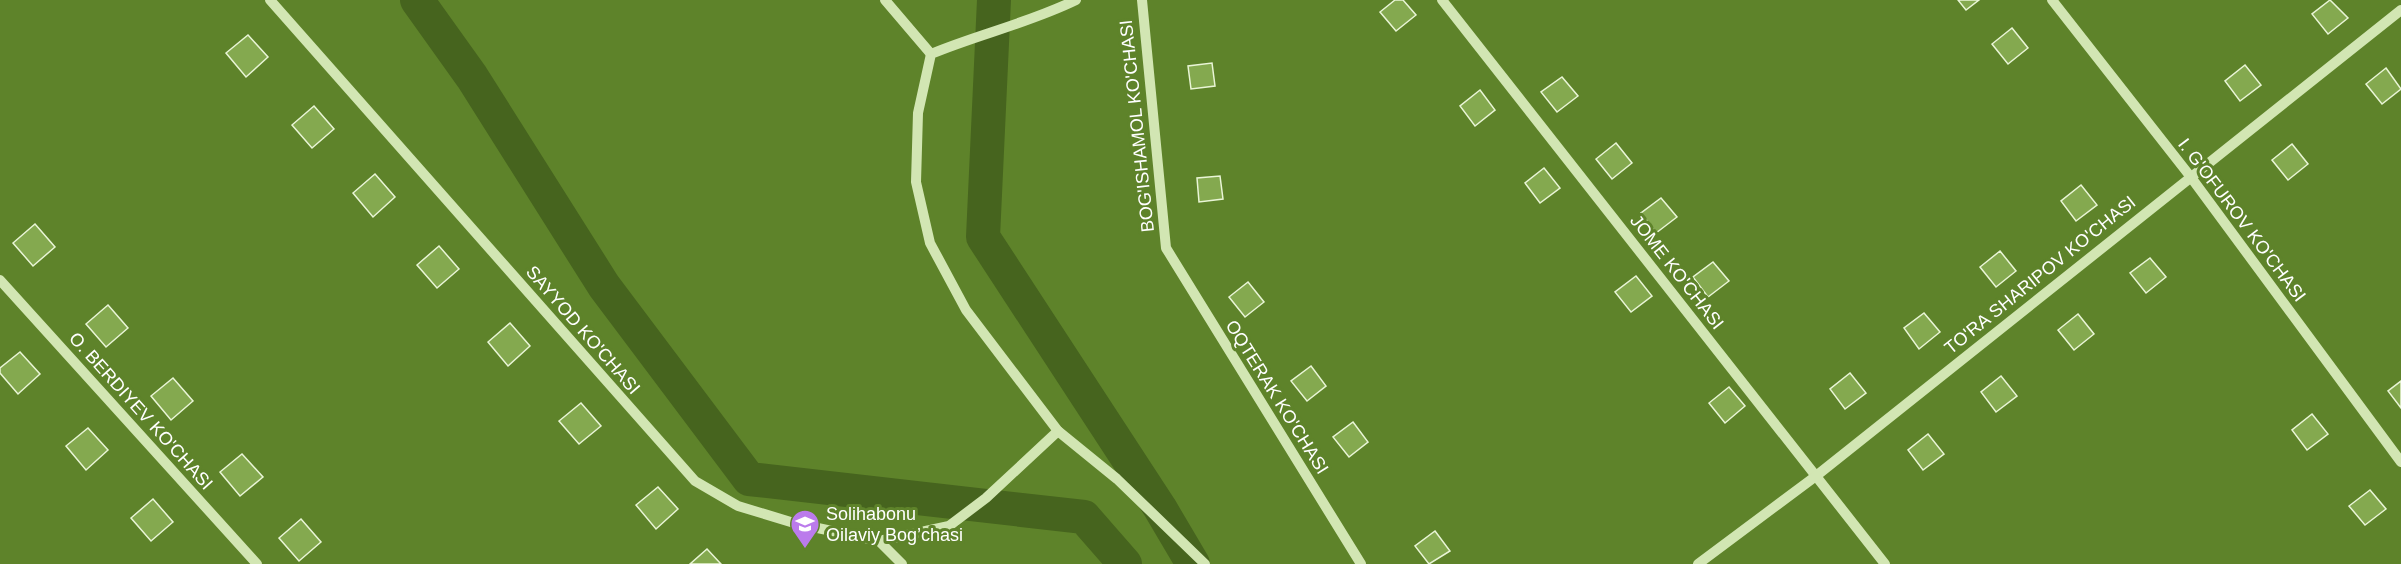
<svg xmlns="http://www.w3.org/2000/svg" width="2401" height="564" font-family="Helvetica,sans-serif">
<rect width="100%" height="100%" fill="#5e832a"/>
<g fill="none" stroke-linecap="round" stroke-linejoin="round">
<g stroke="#46641e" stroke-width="34">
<path d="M417,0L472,77L604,286L749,479L1084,517L1125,564"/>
<path d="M994,0L983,237L1160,508L1193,564"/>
</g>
</g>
<g fill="#84a94f" stroke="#e9f5d6" stroke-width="1.5">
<path d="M1395,0H1403L1416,15L1396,31L1380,12Z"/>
<path d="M1958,0H1979L1966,10Z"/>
<path d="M2330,0L2348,18L2328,34L2312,14Z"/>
<path d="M2012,28L2028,48L2008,64L1992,44Z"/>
<path d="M248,35L268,57L246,77L226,53Z"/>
<path d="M1212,63L1215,86L1191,89L1188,66Z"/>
<path d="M2245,65L2261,85L2240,101L2225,81Z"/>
<path d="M2386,68L2401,89L2382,104L2366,84Z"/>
<path d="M1562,77L1578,96L1557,112L1541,92Z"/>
<path d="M1480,90L1495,110L1475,126L1460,106Z"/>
<path d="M314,106L334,129L312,148L292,125Z"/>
<path d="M1616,143L1632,163L1612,179L1596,159Z"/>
<path d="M2292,144L2308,164L2288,180L2272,160Z"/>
<path d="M1544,168L1560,188L1540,203L1525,183Z"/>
<path d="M375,174L395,197L373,217L353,193Z"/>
<path d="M1220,176L1223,199L1199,202L1197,178Z"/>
<path d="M2081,185L2097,205L2076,221L2061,201Z"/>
<path d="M1661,198L1677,217L1656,233L1641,213Z"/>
<path d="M35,224L55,247L33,266L13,243Z"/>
<path d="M439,246L459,269L437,288L417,265Z"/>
<path d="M2000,251L2016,271L1996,287L1980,267Z"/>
<path d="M2150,258L2166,277L2146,293L2130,273Z"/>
<path d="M1713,262L1729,281L1708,297L1693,277Z"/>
<path d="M1636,276L1652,296L1631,312L1615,292Z"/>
<path d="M1248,282L1264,302L1245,317L1229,297Z"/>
<path d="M108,305L128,328L106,347L86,324Z"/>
<path d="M1924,313L1940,332L1919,349L1904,328Z"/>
<path d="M2078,314L2094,334L2074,350L2058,330Z"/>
<path d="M510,323L530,346L508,366L488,342Z"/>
<path d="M20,352L40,374L18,394L0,373V368Z"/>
<path d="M1311,366L1326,386L1307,401L1291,381Z"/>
<path d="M1850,373L1866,393L1845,409L1830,389Z"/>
<path d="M2001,376L2017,396L1996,412L1981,392Z"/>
<path d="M173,378L193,401L171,420L151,396Z"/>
<path d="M2401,381V408L2388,391Z"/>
<path d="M1729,387L1745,406L1725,423L1709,403Z"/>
<path d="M581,403L601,426L579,444L559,421Z"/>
<path d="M2312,414L2328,434L2307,450L2292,430Z"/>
<path d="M1353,422L1368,442L1349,457L1333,437Z"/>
<path d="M88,428L108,450L86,470L66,446Z"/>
<path d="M1928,434L1944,454L1923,470L1908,450Z"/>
<path d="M242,454L263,477L240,496L220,472Z"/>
<path d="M658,487L678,509L656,529L636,505Z"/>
<path d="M2370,490L2386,509L2365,525L2349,506Z"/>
<path d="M153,499L173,522L151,541L131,518Z"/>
<path d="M301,519L321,542L299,561L279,538Z"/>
<path d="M1435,531L1450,551L1429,564L1415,546Z"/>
<path d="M707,549L721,564H690Z"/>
</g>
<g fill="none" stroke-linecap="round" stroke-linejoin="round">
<g stroke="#d2e6b3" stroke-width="10">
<path d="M270,0L695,481L738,506L794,523L879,541L949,526L986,498L1058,431"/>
<path d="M885,0L931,54"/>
<path d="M1076,0C1029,23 979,34 931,54L918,113L916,182L930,243L966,310L1058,431L1117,479L1205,564"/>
<path d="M1142,0L1166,248L1361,564"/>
<path d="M1442,0L1885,564"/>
<path d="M2052,0L2190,176L2401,462"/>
<path d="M0,280L257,564"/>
<path d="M879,541L902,564"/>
<path d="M1698,564L1816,476L2401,10"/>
</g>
</g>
<defs>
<g id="school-pin" transform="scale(1.5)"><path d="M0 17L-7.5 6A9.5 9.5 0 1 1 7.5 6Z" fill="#bb7bec" stroke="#5e832a"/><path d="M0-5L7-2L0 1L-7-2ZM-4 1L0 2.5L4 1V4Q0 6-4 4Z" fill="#fff"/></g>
</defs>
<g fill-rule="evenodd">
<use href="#school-pin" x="805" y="524"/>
</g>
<g text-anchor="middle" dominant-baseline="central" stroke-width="6" stroke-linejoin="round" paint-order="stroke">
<g font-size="18" fill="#fff" stroke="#5e832a">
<text transform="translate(1137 126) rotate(-96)">BOG'ISHAMOL KO'CHASI</text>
<text transform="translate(2242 220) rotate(53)">I. G'OFUROV KO'CHASI</text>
<text transform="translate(1677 272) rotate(52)">JOME KO'CHASI</text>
<text transform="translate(2040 275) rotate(-39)">TO'RA SHARIPOV KO'CHASI</text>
<text transform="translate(583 330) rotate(49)">SAYYOD KO'CHASI</text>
<text transform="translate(1277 397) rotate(58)">OQTERAK KO'CHASI</text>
<text transform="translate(141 411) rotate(48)">O. BERDIYEV KO'CHASI</text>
</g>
<g font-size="18" fill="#fff" stroke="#5e832a" text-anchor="start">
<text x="826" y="514">Solihabonu<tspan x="826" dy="21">Oilaviy Bog’chasi</tspan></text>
</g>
</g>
</svg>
